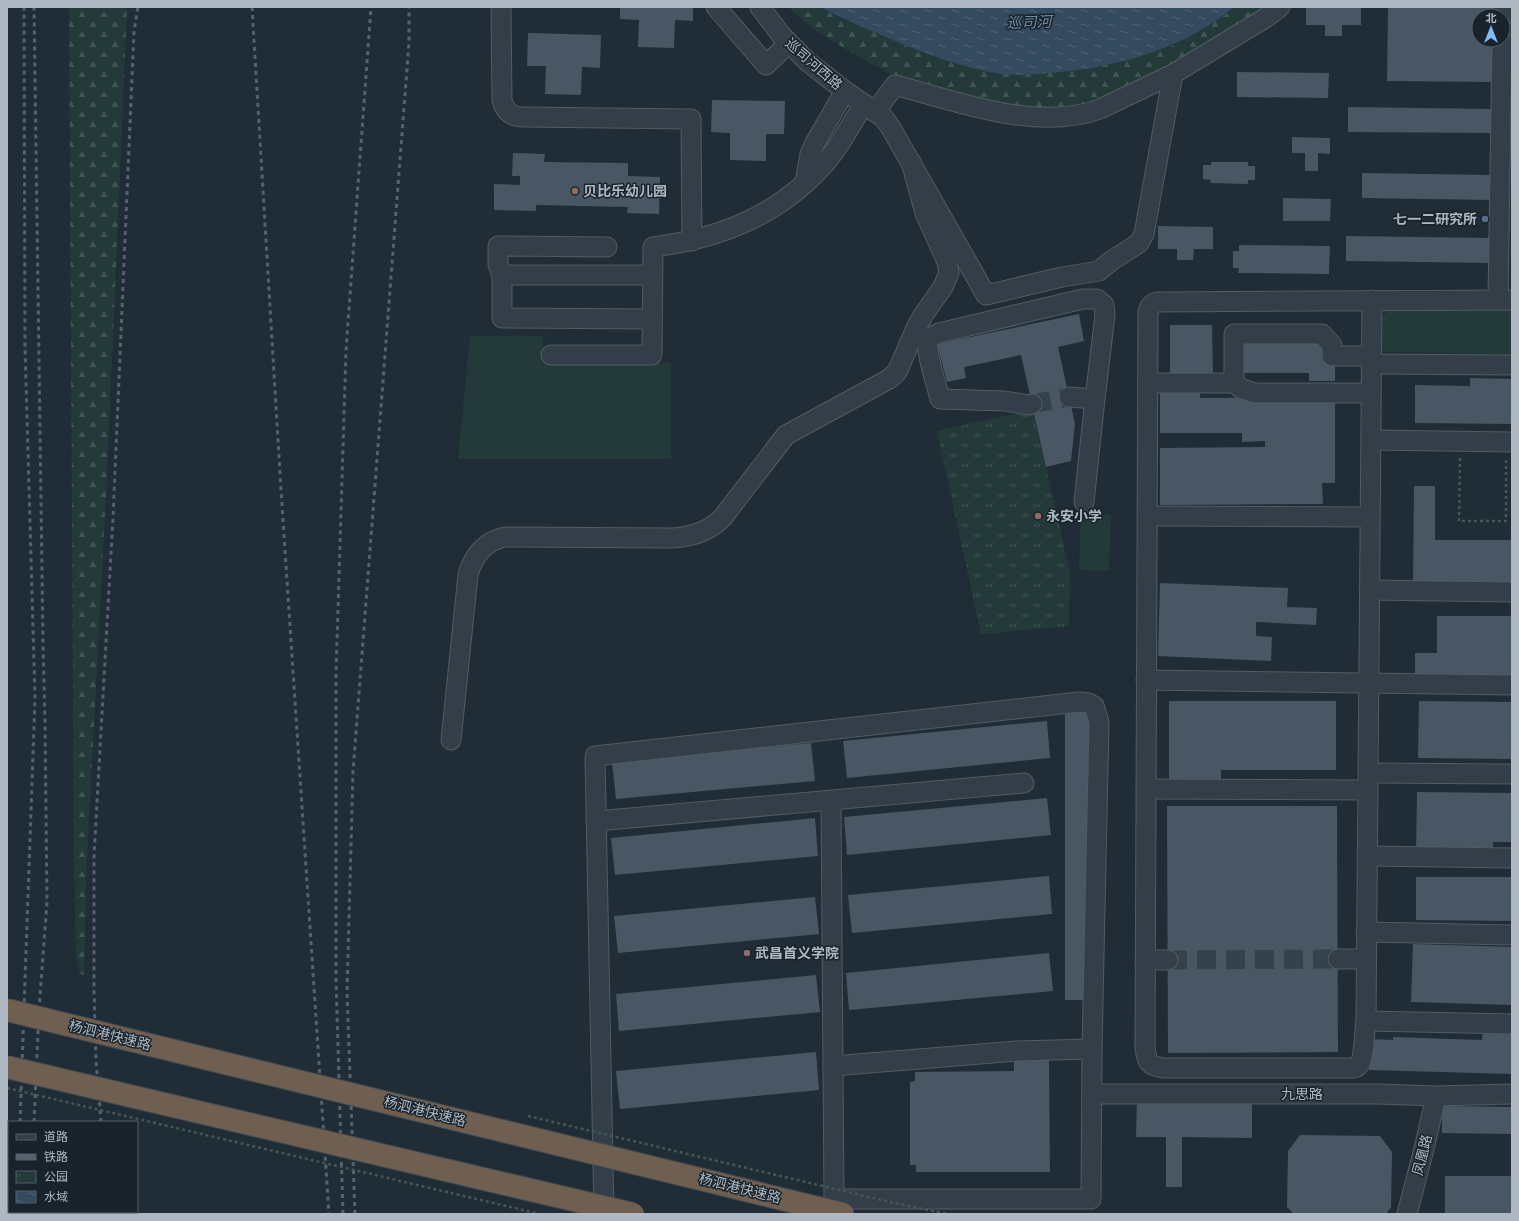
<svg xmlns="http://www.w3.org/2000/svg" width="1519" height="1221" font-family="'PT Sans','Noto Sans SC',sans-serif">
<defs>
<pattern id="forest-firs" width="22" height="20" patternUnits="userSpaceOnUse"><rect width="22" height="20" fill="#233a39"/><path d="M5 1l3.5 6h-7zM16 11l3.5 6h-7z" fill="#405454"/></pattern>
<pattern id="park-tufts" width="24" height="20" patternUnits="userSpaceOnUse"><rect width="24" height="20" fill="#233a39"/><path d="M3 7l-1-3M5 7V3M7 7l1-3M15 17l-1-3M17 17v-4M19 17l1-3" fill="none" stroke="#405454"/></pattern>
<pattern id="water-ripples" width="26" height="14" patternUnits="userSpaceOnUse"><rect width="26" height="14" fill="#344b5f"/><path d="M2 4q2-2 4 0t4 0M15 11q2-2 4 0t4 0" fill="none" stroke="#4f6374"/></pattern>
</defs>
<rect width="100%" height="100%" fill="#202d37"/>
<g fill="#233a39">
<path d="M1394,308L1512,309V354L1384,352L1381,350L1380,318L1389,310Z"/>
<path d="M470,336H543V363H671V459H458Z"/>
<path d="M1081,514L1111,515L1109,571L1079,570Z"/>
</g>
<g fill="url(#forest-firs)">
<path d="M69,7H127L107,475L87,856L84,975L80,974L76,955L74,850Z"/>
<path d="M788,7H820L836,16L930,56L976,69L1002,74L1079,70L1140,57L1172,46L1225,15L1234,7H1270L1207,48L1083,109L1017,108L908,83L866,61L819,33Z"/>
</g>
<path fill="url(#park-tufts)" d="M1033,410L1070,573L1069,626L981,634L937,431Z"/>
<path fill="url(#water-ripples)" d="M820,7H1234C1185,48 1124,65 1061,72C1041,74 1021,76 1001,74C960,68 921,52 883,36C862,27 841,18 820,7Z"/>
<g fill="#485763">
<path d="M620,7H693V21L675,20L674,48L638,47L639,20L620,19Z"/>
<path d="M1306,7H1361V25H1342V36H1325V25H1306Z"/>
<path d="M1388,7H1493V16H1479V40H1492V82L1387,81Z"/>
<path d="M528,33L601,35L600,68L582,67L581,95L545,94L546,66H527Z"/>
<path d="M1237,72L1329,73L1328,98L1237,97Z"/>
<path d="M712,100L785,101L784,134H766V161L730,160V133L711,132Z"/>
<path d="M1348,107L1493,109V133L1348,132Z"/>
<path d="M1292,137L1330,138V154L1318,153V171H1305V153H1292Z"/>
<path d="M513,153L545,154L544,162L628,163V176L660,177L659,214L627,213L628,207L536,205V211L494,210V184L520,185V176H512Z"/>
<path d="M1211,162H1248V166H1255V180H1248V184L1210,183L1211,180L1203,179V165H1211Z"/>
<path d="M1362,173L1492,175V200L1362,198Z"/>
<path d="M1283,198L1331,199L1330,221H1283Z"/>
<path d="M1158,226L1213,227V249H1194L1193,260H1177V249H1158Z"/>
<path d="M1346,236L1492,238L1491,263L1346,261Z"/>
<path d="M1239,245L1330,246L1329,274L1238,273L1239,268H1233V251H1239Z"/>
<path d="M1079,314L1084,341L1058,347L1075,424L1071,461L1046,467L1021,355L964,367L966,378L947,382L937,344Z"/>
<path d="M1170,325H1212L1213,378L1170,379Z"/>
<path d="M1243,342H1317L1335,363V381H1309V373H1243Z"/>
<path d="M1470,378L1512,379V424L1415,423V385L1470,386Z"/>
<path d="M1160,389H1200V398L1335,397V483H1322L1323,504L1160,505V448L1265,447V441L1242,442V433H1160Z"/>
<path d="M1414,486H1435V540H1512V582L1413,581Z"/>
<path d="M1160,583L1288,588L1287,607L1317,608L1316,625L1256,622V636L1272,637L1271,661L1158,656Z"/>
<path d="M1437,616H1512V676H1415V653H1437Z"/>
<path d="M1169,701H1336V770H1221V781H1169Z"/>
<path d="M1419,701L1512,702V759L1418,758Z"/>
<path d="M1065,708H1090L1089,1000H1065Z"/>
<path d="M1047,721L1050,758L847,778L843,741Z"/>
<path d="M811,743L815,781L616,799L612,762Z"/>
<path d="M1417,792L1512,793V842H1493V855L1416,854Z"/>
<path d="M1047,798L1051,835L847,855L844,817Z"/>
<path d="M1167,806H1337L1338,1052L1168,1053Z"/>
<path d="M815,818L818,856L615,875L611,838Z"/>
<path d="M1049,876L1052,914L852,933L848,895Z"/>
<path d="M1416,877H1512V921L1416,920Z"/>
<path d="M815,897L819,934L618,953L614,916Z"/>
<path d="M1413,944L1512,947V1005L1411,1002Z"/>
<path d="M1049,953L1053,991L849,1010L846,973Z"/>
<path d="M816,975L820,1012L619,1031L616,994Z"/>
<path d="M1483,1029L1512,1030V1074L1369,1070V1039L1393,1040V1037L1482,1040Z"/>
<path d="M816,1052L819,1090L620,1109L616,1071Z"/>
<path d="M1014,1057H1049L1050,1172H916V1165H910V1082L915,1081V1072L1014,1071Z"/>
<path d="M1137,1097L1252,1098V1138L1182,1137V1187H1166V1137H1136Z"/>
<path d="M1442,1106L1512,1107V1134L1442,1133Z"/>
<path d="M1300,1135L1380,1136L1392,1152L1391,1207L1386,1214H1294L1287,1207L1288,1151Z"/>
<rect x="1445" y="1176" width="67" height="37"/>
</g>
<g fill="none" stroke-linecap="round" stroke-linejoin="round">
<g stroke="#35424c" stroke-width="19" stroke-dasharray="19 10" stroke-linecap="butt">
<path d="M1032,404L1069,397"/>
<path d="M1168,960L1338,959"/>
</g>
<g stroke="#515c65" stroke-width="21">
<g id="minor">
<path d="M501,7L502,100C505,112 512,117 524,117L691,119L692,241"/>
<path d="M716,7L766,65L789,43"/>
<path d="M760,7L782,36L808,62L845,91L884,118L891,128L986,295L1062,277L1099,271L1111,261L1139,243L1144,234L1173,74"/>
<path d="M1503,16V7"/>
<path d="M875,112L895,85C958,102 1037,132 1100,109L1173,74L1267,17L1280,7"/>
<path d="M805,183L810,154L815,143L845,91"/>
<path d="M502,275L498,264V246L607,247"/>
<path d="M1372,300L1366,1021C1364,1031 1365,1059 1358,1066C1356,1068 1355,1068 1352,1068H1164C1149,1066 1147,1063 1145,1048L1148,311C1150,305 1152,303 1157,302L1512,300"/>
<path d="M1498,300L1502,40"/>
<path d="M652,319L502,318V275H652"/>
<path d="M551,355H652L653,247C722,238 780,215 827,161C841,144 852,123 864,104"/>
<path d="M1371,364L1512,365"/>
<path d="M1148,383H1234L1242,389L1255,393H1371"/>
<path d="M1234,383V334H1322L1332,345V356H1372"/>
<path d="M1032,404L1029,405L1004,401L940,399C937,386 926,354 928,343C929,337 935,335 939,333L1083,299H1097L1104,305L1105,315L1095,399L1069,397"/>
<path d="M1371,440L1512,442"/>
<path d="M1084,502L1095,399"/>
<path d="M1147,516L1370,517"/>
<path d="M1369,590L1512,592"/>
<path d="M1146,680L1512,685"/>
<path d="M451,740L468,575C473,556 485,541 505,537L672,538C692,537 709,532 723,517L786,435L889,379L897,372L917,326L924,314L943,287L949,273L947,262L925,213L911,162"/>
<path d="M1368,773L1512,774"/>
<path d="M1146,789L1368,790"/>
<path d="M596,821L1024,783"/>
<path d="M1367,856L1512,858"/>
<path d="M1366,932L1512,935"/>
<path d="M1338,959H1366"/>
<path d="M1145,960H1168"/>
<path d="M1366,1021L1512,1024"/>
<path d="M833,1066L1017,1051L1092,1049"/>
<path d="M1092,1094H1379L1436,1096L1512,1094"/>
<path d="M604,1214L595,756L1079,702L1088,703L1094,706L1099,722L1092,1049L1091,1199H834L831,800"/>
<path d="M1407,1214L1424,1149L1436,1096"/>
</g>
</g>
<path stroke="#425757" stroke-width="2.5" stroke-dasharray="3 3" stroke-linecap="butt" d="M1460,458L1459,521H1506V457"/>
<use href="#minor" stroke="#343e48" stroke-width="19"/>
<g stroke="#56636f" stroke-width="3" stroke-dasharray="4 4" stroke-linecap="butt">
<path d="M252,7L281,490L329,1214"/>
<path d="M20,1122L35,698L25,347L24,7"/>
<path d="M34,1122L39,1010L47,902L45,721L43,642L34,7"/>
<path d="M101,1122L96,1061L94,991V856L113,518L134,31L138,7"/>
<path d="M34,1212V1214"/>
<path d="M115,1212V1214"/>
<path d="M13,1214V1212"/>
<path d="M343,1214L336,979V674L346,350L371,7"/>
<path d="M355,1214L347,992L353,771L409,43V7"/>
</g>
<g stroke="#3e4952" stroke-width="24" stroke-linecap="butt">
<g id="highway-bridge">
<path d="M7,1010L843,1214"/>
<path d="M7,1067L633,1214"/>
</g>
</g>
<g stroke="#425757" stroke-width="2.5" stroke-dasharray="3 3" stroke-linecap="butt">
<path d="M7,1088L540,1214"/>
<path d="M528,1116L894,1203L948,1214"/>
</g>
<use href="#highway-bridge" stroke="#6e5f51" stroke-width="22"/>
</g>
<g fill="#8d6e63" stroke="#19232c" stroke-width="1.5">
<circle cx="575" cy="191" r="4"/>
<circle cx="1038" cy="516" r="4"/>
<circle cx="747" cy="953" r="4"/>
</g>
<circle fill="#5c6f8a" stroke="#19232c" stroke-width="1.5" cx="1485" cy="219" r="4"/>
<g text-anchor="middle" dominant-baseline="central" stroke-width="3" stroke-linejoin="round" paint-order="stroke">
<g font-size="14" fill="#aeb9c4" stroke="#19232c">
<text transform="translate(814 64) rotate(41)">巡司河西路</text>
<text transform="translate(110 1035) rotate(14)">杨泗港快速路</text>
<text x="1302" y="1094">九思路</text>
<text transform="translate(425 1111) rotate(14)">杨泗港快速路</text>
<text transform="translate(1422 1155) rotate(-76)">凤凰路</text>
<text transform="translate(740 1188) rotate(14)">杨泗港快速路</text>
</g>
<g font-size="14" font-weight="bold" fill="#aeb9c4" stroke="#19232c" text-anchor="start">
<text x="583" y="191">贝比乐幼儿园</text>
<text x="1477" y="219" text-anchor="end">七一二研究所</text>
<text x="1046" y="516">永安小学</text>
<text x="755" y="953">武昌首义学院</text>
</g>
<g font-size="15" font-style="italic" fill="#6f8ea9" stroke="#19232c">
<text transform="translate(1029 22) rotate(-2)">巡司河</text>
</g>
</g>
<rect width="1519" height="1221" fill="none" stroke="#aeb9c4" stroke-width="16"/>
<rect x="8" y="1121" width="130" height="92" fill="#19232c" stroke="#555f69"/>
<rect x="16" y="1134" width="20" height="6" fill="#343e48" stroke="#555f69"/>
<text x="44" y="1141" font-size="12" fill="#aeb9c4">道路</text>
<rect x="16" y="1154" width="20" height="6" fill="#56636f" stroke="#555f69"/>
<text x="44" y="1161" font-size="12" fill="#aeb9c4">铁路</text>
<rect x="16" y="1171" width="20" height="12" fill="url(#park-tufts)" stroke="#555f69"/>
<text x="44" y="1181" font-size="12" fill="#aeb9c4">公园</text>
<rect x="16" y="1191" width="20" height="12" fill="url(#water-ripples)" stroke="#555f69"/>
<text x="44" y="1201" font-size="12" fill="#aeb9c4">水域</text>
<g transform="translate(1491 28)"><circle r="19" fill="#19232c" stroke="#555f69"/>
<path d="M0-3L7 15L0 10L-7 15Z" fill="#81bbf7"/>
<text y="-6" font-size="11" font-weight="bold" text-anchor="middle" fill="#aeb9c4">北</text>
</g>
</svg>
